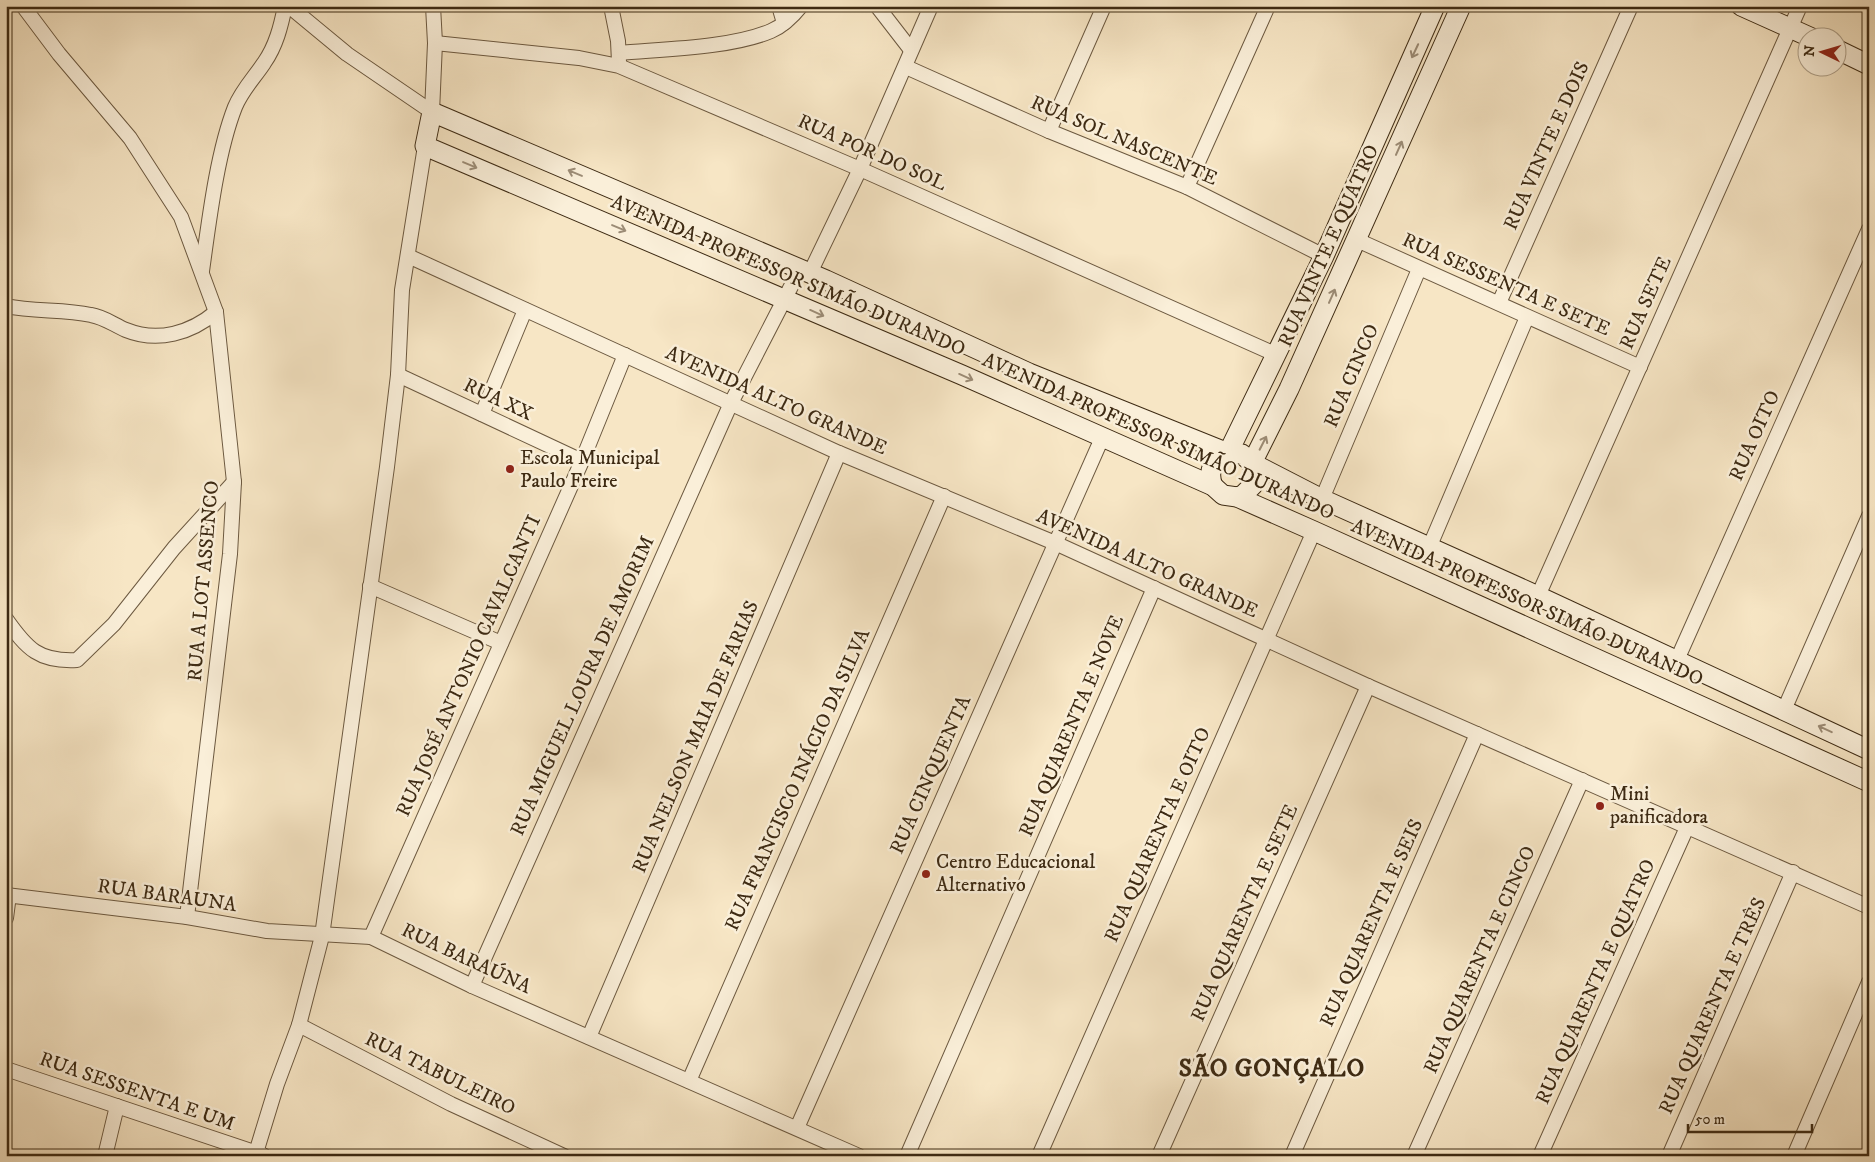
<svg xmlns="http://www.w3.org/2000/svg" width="1875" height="1162" font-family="'IM FELL DW Pica',serif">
<rect width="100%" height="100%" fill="#f7e6c5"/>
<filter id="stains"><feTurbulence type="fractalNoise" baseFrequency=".004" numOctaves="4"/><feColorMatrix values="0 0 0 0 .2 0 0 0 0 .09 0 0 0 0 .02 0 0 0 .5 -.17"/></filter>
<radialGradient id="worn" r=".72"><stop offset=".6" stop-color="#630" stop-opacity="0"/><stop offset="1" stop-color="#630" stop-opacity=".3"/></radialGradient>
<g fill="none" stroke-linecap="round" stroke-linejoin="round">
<g stroke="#6c5940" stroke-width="16">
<g id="street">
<path d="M23,6L59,54L130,138L181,217L216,312L234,482L230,554L187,917"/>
<path d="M289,6L347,54L432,112"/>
<path d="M611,6L618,41L619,62"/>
<path d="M779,6L784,23"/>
<path d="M877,6L911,50"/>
<path d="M435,43L579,58L619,66L860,169L1277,355"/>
<path d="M619,53C664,49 731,48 771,31C783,26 793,16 801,6"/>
<path d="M906,67L1049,131L1187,187L1324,256"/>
<path d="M432,112L435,43L433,6"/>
<path d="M1049,131L1104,6"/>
<path d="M1187,187L1268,6"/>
<path d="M1357,240L1640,367"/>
<path d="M408,256L839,453L1055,543L1368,686L1869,907"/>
<path d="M202,271C209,221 217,153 235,107C242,90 254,78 264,63C276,46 281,26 285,6"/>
<path d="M810,273L860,169L931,6"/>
<path d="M1499,303L1631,6"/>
<path d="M6,306C34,312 63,309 91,315C104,317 114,325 126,330C158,343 191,333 216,312"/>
<path d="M398,375L582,461"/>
<path d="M482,414L525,310"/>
<path d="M1322,499L1419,269"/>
<path d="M1429,548L1527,317"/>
<path d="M370,586L501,643"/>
<path d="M1538,596L1800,6"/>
<path d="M6,619C27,649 39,662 77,660L114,624L174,548L234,482"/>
<path d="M1677,660L1869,229"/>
<path d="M1784,710L1869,516"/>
<path d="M6,895L187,917L267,931L371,937L472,986L859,1156"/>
<path d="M6,918L9,895"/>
<path d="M371,937L582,461L625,355"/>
<path d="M472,986L731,403L800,269"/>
<path d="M299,1025L451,1104L564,1156"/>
<path d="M589,1037L839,453"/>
<path d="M6,1069L263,1155"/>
<path d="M689,1081L944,496"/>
<path d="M797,1128L1102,438"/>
<path d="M105,1156L117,1106"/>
<path d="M255,1156L277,1084L299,1025L322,936L387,467L398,375L402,290L425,146"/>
<path d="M907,1156L1154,588"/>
<path d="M1039,1156L1314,531"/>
<path d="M1159,1156L1368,686"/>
<path d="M1292,1156L1477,734"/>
<path d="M1414,1156L1582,780"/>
<path d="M1540,1156L1688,825"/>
<path d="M1669,1156L1793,872"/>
<path d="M1794,1156L1869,982"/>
</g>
</g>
<g stroke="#3d2a13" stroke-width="21">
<g id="secondary">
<path d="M1741,6L1812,38"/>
<path d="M1838,50L1869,65"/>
<path d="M1213,486C1207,471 1213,458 1228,453L1324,256L1435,6"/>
<path d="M1237,497L1243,495L1253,485L1255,478L1252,463L1289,389L1461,6"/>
<path d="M1869,750L1538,596L1322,499L1252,463L1242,454L1228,453L1029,373L826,280L432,112L425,146L962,375L1213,486L1223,495L1237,497L1314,531L1869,782"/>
</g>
</g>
<use href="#street" stroke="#faefd9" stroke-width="14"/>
<use href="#secondary" stroke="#faefd9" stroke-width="19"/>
</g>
<defs><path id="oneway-shaft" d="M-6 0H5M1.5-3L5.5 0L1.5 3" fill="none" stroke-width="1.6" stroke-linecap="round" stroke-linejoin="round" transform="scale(1.25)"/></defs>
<g stroke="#9c8c76">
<use href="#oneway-shaft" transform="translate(1415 51) rotate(115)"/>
<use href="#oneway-shaft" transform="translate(1399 148) rotate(-66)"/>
<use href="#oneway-shaft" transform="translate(470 165) rotate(23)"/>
<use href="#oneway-shaft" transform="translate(575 173) rotate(-157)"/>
<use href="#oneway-shaft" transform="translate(619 228) rotate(23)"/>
<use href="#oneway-shaft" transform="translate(1332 296) rotate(-66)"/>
<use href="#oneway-shaft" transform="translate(817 313) rotate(24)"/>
<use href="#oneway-shaft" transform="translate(966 377) rotate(24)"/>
<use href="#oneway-shaft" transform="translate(1263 443) rotate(-63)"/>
<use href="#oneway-shaft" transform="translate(1825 729) rotate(-155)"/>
</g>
<g fill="#8f2418" stroke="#faefd9" stroke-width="2">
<circle cx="510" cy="469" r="5"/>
<circle cx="1600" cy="806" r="5"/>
<circle cx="926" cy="874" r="5"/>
</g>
<g text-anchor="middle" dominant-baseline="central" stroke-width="5" stroke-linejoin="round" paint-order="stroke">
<g font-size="20" fill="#3d2a13" stroke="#faefd9">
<text transform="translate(1124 141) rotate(23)">RUA SOL NASCENTE</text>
<text transform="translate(1547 146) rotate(-66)">RUA VINTE E DOIS</text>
<text transform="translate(872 153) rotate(24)">RUA POR DO SOL</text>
<text transform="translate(1329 246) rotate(-66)">RUA VINTE E QUATRO</text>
<text transform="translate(788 276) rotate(23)">AVENIDA PROFESSOR SIMÃO DURANDO</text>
<text transform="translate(1506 285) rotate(24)">RUA SESSENTA E SETE</text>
<text transform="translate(1646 303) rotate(-66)">RUA SETE</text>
<text transform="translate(1352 376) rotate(-67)">RUA CINCO</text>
<text transform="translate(498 400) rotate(25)">RUA XX</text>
<text transform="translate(776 401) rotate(24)">AVENIDA ALTO GRANDE</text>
<text transform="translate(1755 436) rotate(-66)">RUA OITO</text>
<text transform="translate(1158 437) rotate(24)">AVENIDA PROFESSOR SIMÃO DURANDO</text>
<text transform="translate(1147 564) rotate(24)">AVENIDA ALTO GRANDE</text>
<text transform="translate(204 581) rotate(-85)">RUA A LOT ASSENCO</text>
<text transform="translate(1527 603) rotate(24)">AVENIDA PROFESSOR SIMÃO DURANDO</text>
<text transform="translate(469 666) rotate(-66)">RUA JOSÉ ANTONIO CAVALCANTI</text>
<text transform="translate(583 686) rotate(-66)">RUA MIGUEL LOURA DE AMORIM</text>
<text transform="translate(1072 726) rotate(-67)">RUA QUARENTA E NOVE</text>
<text transform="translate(696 737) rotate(-67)">RUA NELSON MAIA DE FARIAS</text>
<text transform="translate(931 775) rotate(-66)">RUA CINQUENTA</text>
<text transform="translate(798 780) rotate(-66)">RUA FRANCISCO INÁCIO DA SILVA</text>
<text transform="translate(1158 835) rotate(-66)">RUA QUARENTA E OITO</text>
<text transform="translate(167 896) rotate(8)">RUA BARAUNA</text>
<text transform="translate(1245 913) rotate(-66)">RUA QUARENTA E SETE</text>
<text transform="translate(1372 923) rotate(-66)">RUA QUARENTA E SEIS</text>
<text transform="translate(466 959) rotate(25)">RUA BARAÚNA</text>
<text transform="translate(1480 960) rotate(-66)">RUA QUARENTA E CINCO</text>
<text transform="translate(1596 982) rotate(-66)">RUA QUARENTA E QUATRO</text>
<text transform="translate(1713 1006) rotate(-66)">RUA QUARENTA E TRÊS</text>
<text transform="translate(440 1074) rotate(26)">RUA TABULEIRO</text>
<text transform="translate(137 1092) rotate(19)">RUA SESSENTA E UM</text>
</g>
<g font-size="20" fill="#3d2a13" stroke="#faefd9" text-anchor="start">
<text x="520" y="458">Escola Municipal<tspan x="520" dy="23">Paulo Freire</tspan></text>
<text x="1610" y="794">Mini<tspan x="1610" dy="23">panificadora</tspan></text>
<text x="936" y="862">Centro Educacional<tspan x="936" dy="23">Alternativo</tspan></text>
</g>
<g font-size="25" font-weight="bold" letter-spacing="1" fill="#3d2a13" stroke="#faefd9">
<text x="1272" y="1068">SÃO GONÇALO</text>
</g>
</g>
<rect width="1875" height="1162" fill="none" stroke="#f7e6c5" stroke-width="25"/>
<rect x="8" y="8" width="1860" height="1147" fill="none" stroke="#3d2a13" stroke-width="2.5"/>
<rect x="12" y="12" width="1850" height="1137" fill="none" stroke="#3d2a13"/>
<g transform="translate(1822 52) rotate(275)"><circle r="24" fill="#faefd9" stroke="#aea08a"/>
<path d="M0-4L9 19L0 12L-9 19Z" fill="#8f2418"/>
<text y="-8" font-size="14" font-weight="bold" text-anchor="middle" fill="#3d2a13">N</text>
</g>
<path d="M1688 1124v8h124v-8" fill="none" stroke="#3d2a13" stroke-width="2.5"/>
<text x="1695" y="1124" font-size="15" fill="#3d2a13" stroke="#faefd9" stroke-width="4" paint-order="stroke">50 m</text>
<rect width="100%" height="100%" filter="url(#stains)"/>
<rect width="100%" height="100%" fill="url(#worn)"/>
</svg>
